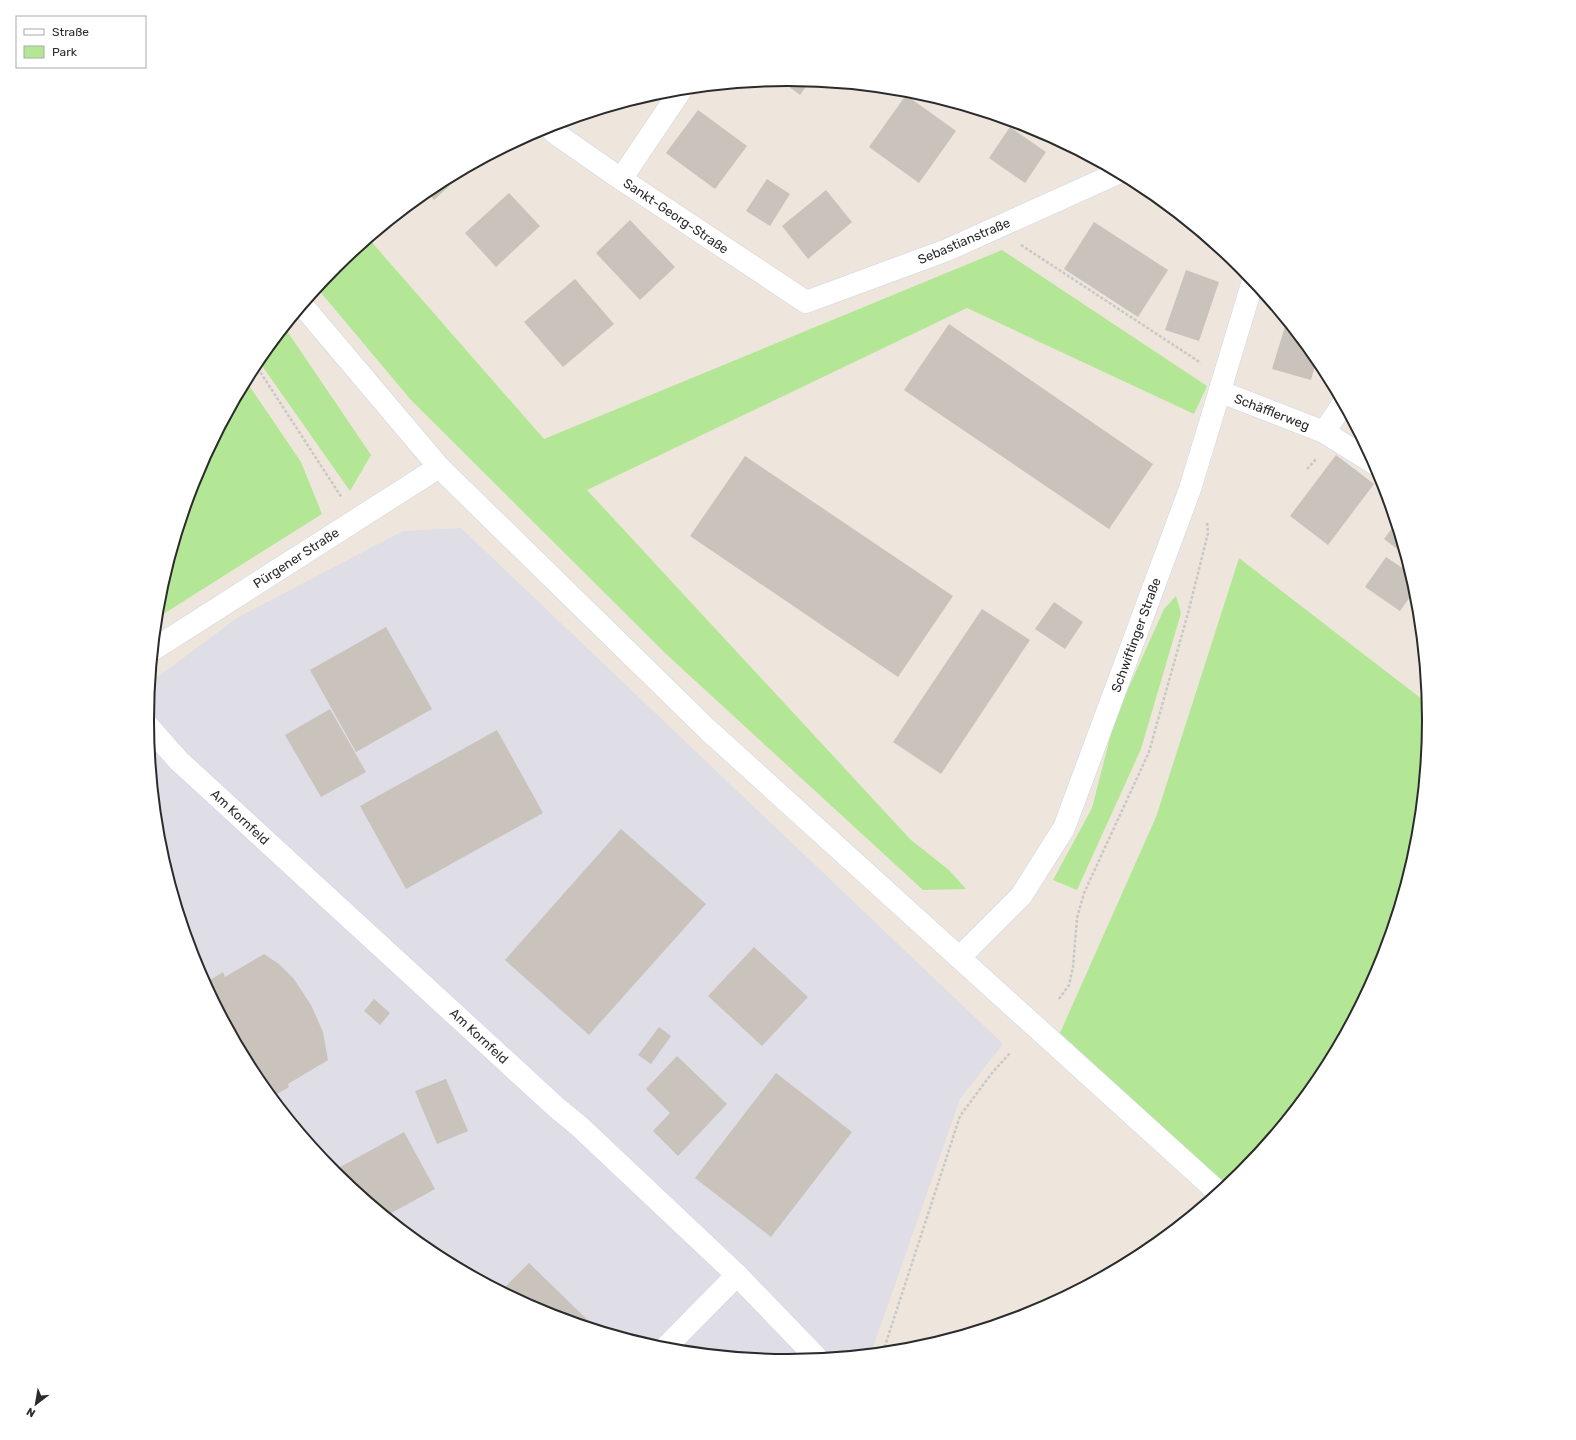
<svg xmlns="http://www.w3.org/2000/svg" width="1576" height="1440" font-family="Rubik,sans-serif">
<rect width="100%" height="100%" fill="#eee6dc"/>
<path fill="#dfdde6" d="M461,528L1003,1044L960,1099L871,1353L788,1361L663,1349L542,1312L432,1253L335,1173L255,1076L196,965L159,845L147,720L151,682L237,618L403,531Z"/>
<g fill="#b3e796">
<path d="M369,239L544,439L1002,250L1207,386L1194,414L967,308L587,490L911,840L949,870L966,889L923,890L666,654L411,400L317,288L335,267Z"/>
<path d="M285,328L371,455L350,491L258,360Z"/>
<path d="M246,381L301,462L322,514L157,618L159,595L196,474Z"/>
<path d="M1239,558L1427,703L1429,720L1417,845L1380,966L1321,1076L1241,1173L1227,1185L1060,1033L1156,817Z"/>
<path d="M1176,596L1181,613L1141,749L1077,890L1053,880L1092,808L1115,718L1164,609Z"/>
</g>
<g fill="#c9c3bc">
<path d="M788,79L798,80L810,81L800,95L780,80Z"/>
<path d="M906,95L956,131L919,183L869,147Z"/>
<path d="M698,110L747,146L715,189L666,153Z"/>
<path d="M1010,127L1046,152L1025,183L989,158Z"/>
<path d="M469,168L434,200L427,191L432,187Z"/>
<path d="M767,179L790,194L770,226L746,211Z"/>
<path d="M826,190L852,222L808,259L782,226Z"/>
<path d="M509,193L540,226L496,267L465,233Z"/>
<path d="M1181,217L1200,233L1202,235L1198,238Z"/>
<path d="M630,220L675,267L640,300L596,253Z"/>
<path d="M1094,222L1168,270L1138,317L1064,269Z"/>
<path d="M1186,270L1219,282L1199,341L1165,330Z"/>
<path d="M575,279L614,324L563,367L524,322Z"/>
<path d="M1286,323L1317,359L1311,380L1272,369Z"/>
<path d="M949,324L1153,464L1109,529L904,390Z"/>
<path d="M1336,455L1374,484L1328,545L1290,516Z"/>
<path d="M745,456L953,596L898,677L690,536Z"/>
<path d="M1395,524L1397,531L1404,554L1384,539Z"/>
<path d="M1386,557L1410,573L1415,590L1400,611L1365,587Z"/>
<path d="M1054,602L1083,622L1065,649L1035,629Z"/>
<path d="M982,609L1030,640L941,774L893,742Z"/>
<path d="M386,627L432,709L356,752L310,670Z"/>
<path d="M330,709L366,772L321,797L285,735Z"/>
<path d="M497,730L543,813L406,889L360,806Z"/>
<path d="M621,829L706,904L589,1035L505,960Z"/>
<path d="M754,947L808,997L762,1046L708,996Z"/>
<path d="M264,954L279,964L294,979L311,1005L323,1032L328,1060L288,1084L289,1087L272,1097L255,1076L205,983L223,972L225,977Z"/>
<path d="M374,999L390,1013L380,1025L364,1011Z"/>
<path d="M659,1027L671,1036L651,1064L638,1055Z"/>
<path d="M677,1056L727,1104L678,1156L653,1131L670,1113L646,1089Z"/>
<path d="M776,1073L852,1132L771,1237L695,1178Z"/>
<path d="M446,1079L468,1131L437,1144L415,1091Z"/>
<path d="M404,1132L435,1189L386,1216L333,1171Z"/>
<path d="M529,1263L597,1329L542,1312L502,1290Z"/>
</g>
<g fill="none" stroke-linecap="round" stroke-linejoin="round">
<g stroke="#d1d5e4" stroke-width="23">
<g id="street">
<path d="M547,126L559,136L621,179L806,302L947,250L1118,173"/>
<path d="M621,179L681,90"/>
<path d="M1221,392L1324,432L1375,464"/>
<path d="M1324,432L1343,404"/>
<path d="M148,726L179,761L557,1108L579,1126L737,1275L817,1358"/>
<path d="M664,1349L737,1275"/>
</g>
</g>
<g stroke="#d1d5e4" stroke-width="23">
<g id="secondary">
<path d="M303,306L439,467L707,729L1218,1192"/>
<path d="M154,649L439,467"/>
<path d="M960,957L1021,896L1064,828L1190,489L1253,281"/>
</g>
</g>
<g stroke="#c8c8c8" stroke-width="2.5" stroke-dasharray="3 2" stroke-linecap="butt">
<path d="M1021,245L1201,363"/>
<path d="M255,364L342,498"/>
<path d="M1307,469L1317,458"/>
<path d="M1059,999L1069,985L1073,967L1077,918L1084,893L1149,752L1188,613L1208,533L1207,521"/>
<path d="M883,1352L960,1116L992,1073L1010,1053"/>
</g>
<use href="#street" stroke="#fff" stroke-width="22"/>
<use href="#secondary" stroke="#fff" stroke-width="22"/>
</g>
<g text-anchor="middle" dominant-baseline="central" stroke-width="3" stroke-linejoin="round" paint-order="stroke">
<g font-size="13" fill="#2b2b2b" stroke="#fff">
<text transform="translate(676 216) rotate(34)">Sankt-Georg-Straße</text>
<text transform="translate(964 241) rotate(-23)">Sebastianstraße</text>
<text transform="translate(1272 412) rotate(21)">Schäfflerweg</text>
<text transform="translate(296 558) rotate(-33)">Pürgener Straße</text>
<text transform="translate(1136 635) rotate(-70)">Schwiftinger Straße</text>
<text transform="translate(240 817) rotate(43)">Am Kornfeld</text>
<text transform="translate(479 1036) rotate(43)">Am Kornfeld</text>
</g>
</g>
<path d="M0 0H1576V1440H0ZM154 720a634 634 0 1 1 1268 0a634 634 0 1 1-1268 0Z" fill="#fff" fill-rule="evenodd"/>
<path fill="none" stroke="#2b2b2b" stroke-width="2" d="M154 720a634 634 0 1 1 1268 0a634 634 0 1 1-1268 0Z"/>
<rect x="16" y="16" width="130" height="52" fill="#ffffff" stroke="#aaaaaa"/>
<rect x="24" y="29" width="20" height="6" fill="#ffffff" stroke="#aaaaaa"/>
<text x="52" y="36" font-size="12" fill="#2b2b2b">Straße</text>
<rect x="24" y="46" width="20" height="12" fill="#b3e796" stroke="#aaaaaa"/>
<text x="52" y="56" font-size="12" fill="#2b2b2b">Park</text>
<g transform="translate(36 1404) rotate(211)" stroke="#ffffff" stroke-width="3" paint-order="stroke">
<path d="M0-3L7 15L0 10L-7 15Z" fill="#2b2b2b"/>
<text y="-6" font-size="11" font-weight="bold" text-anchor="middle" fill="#2b2b2b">N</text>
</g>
</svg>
